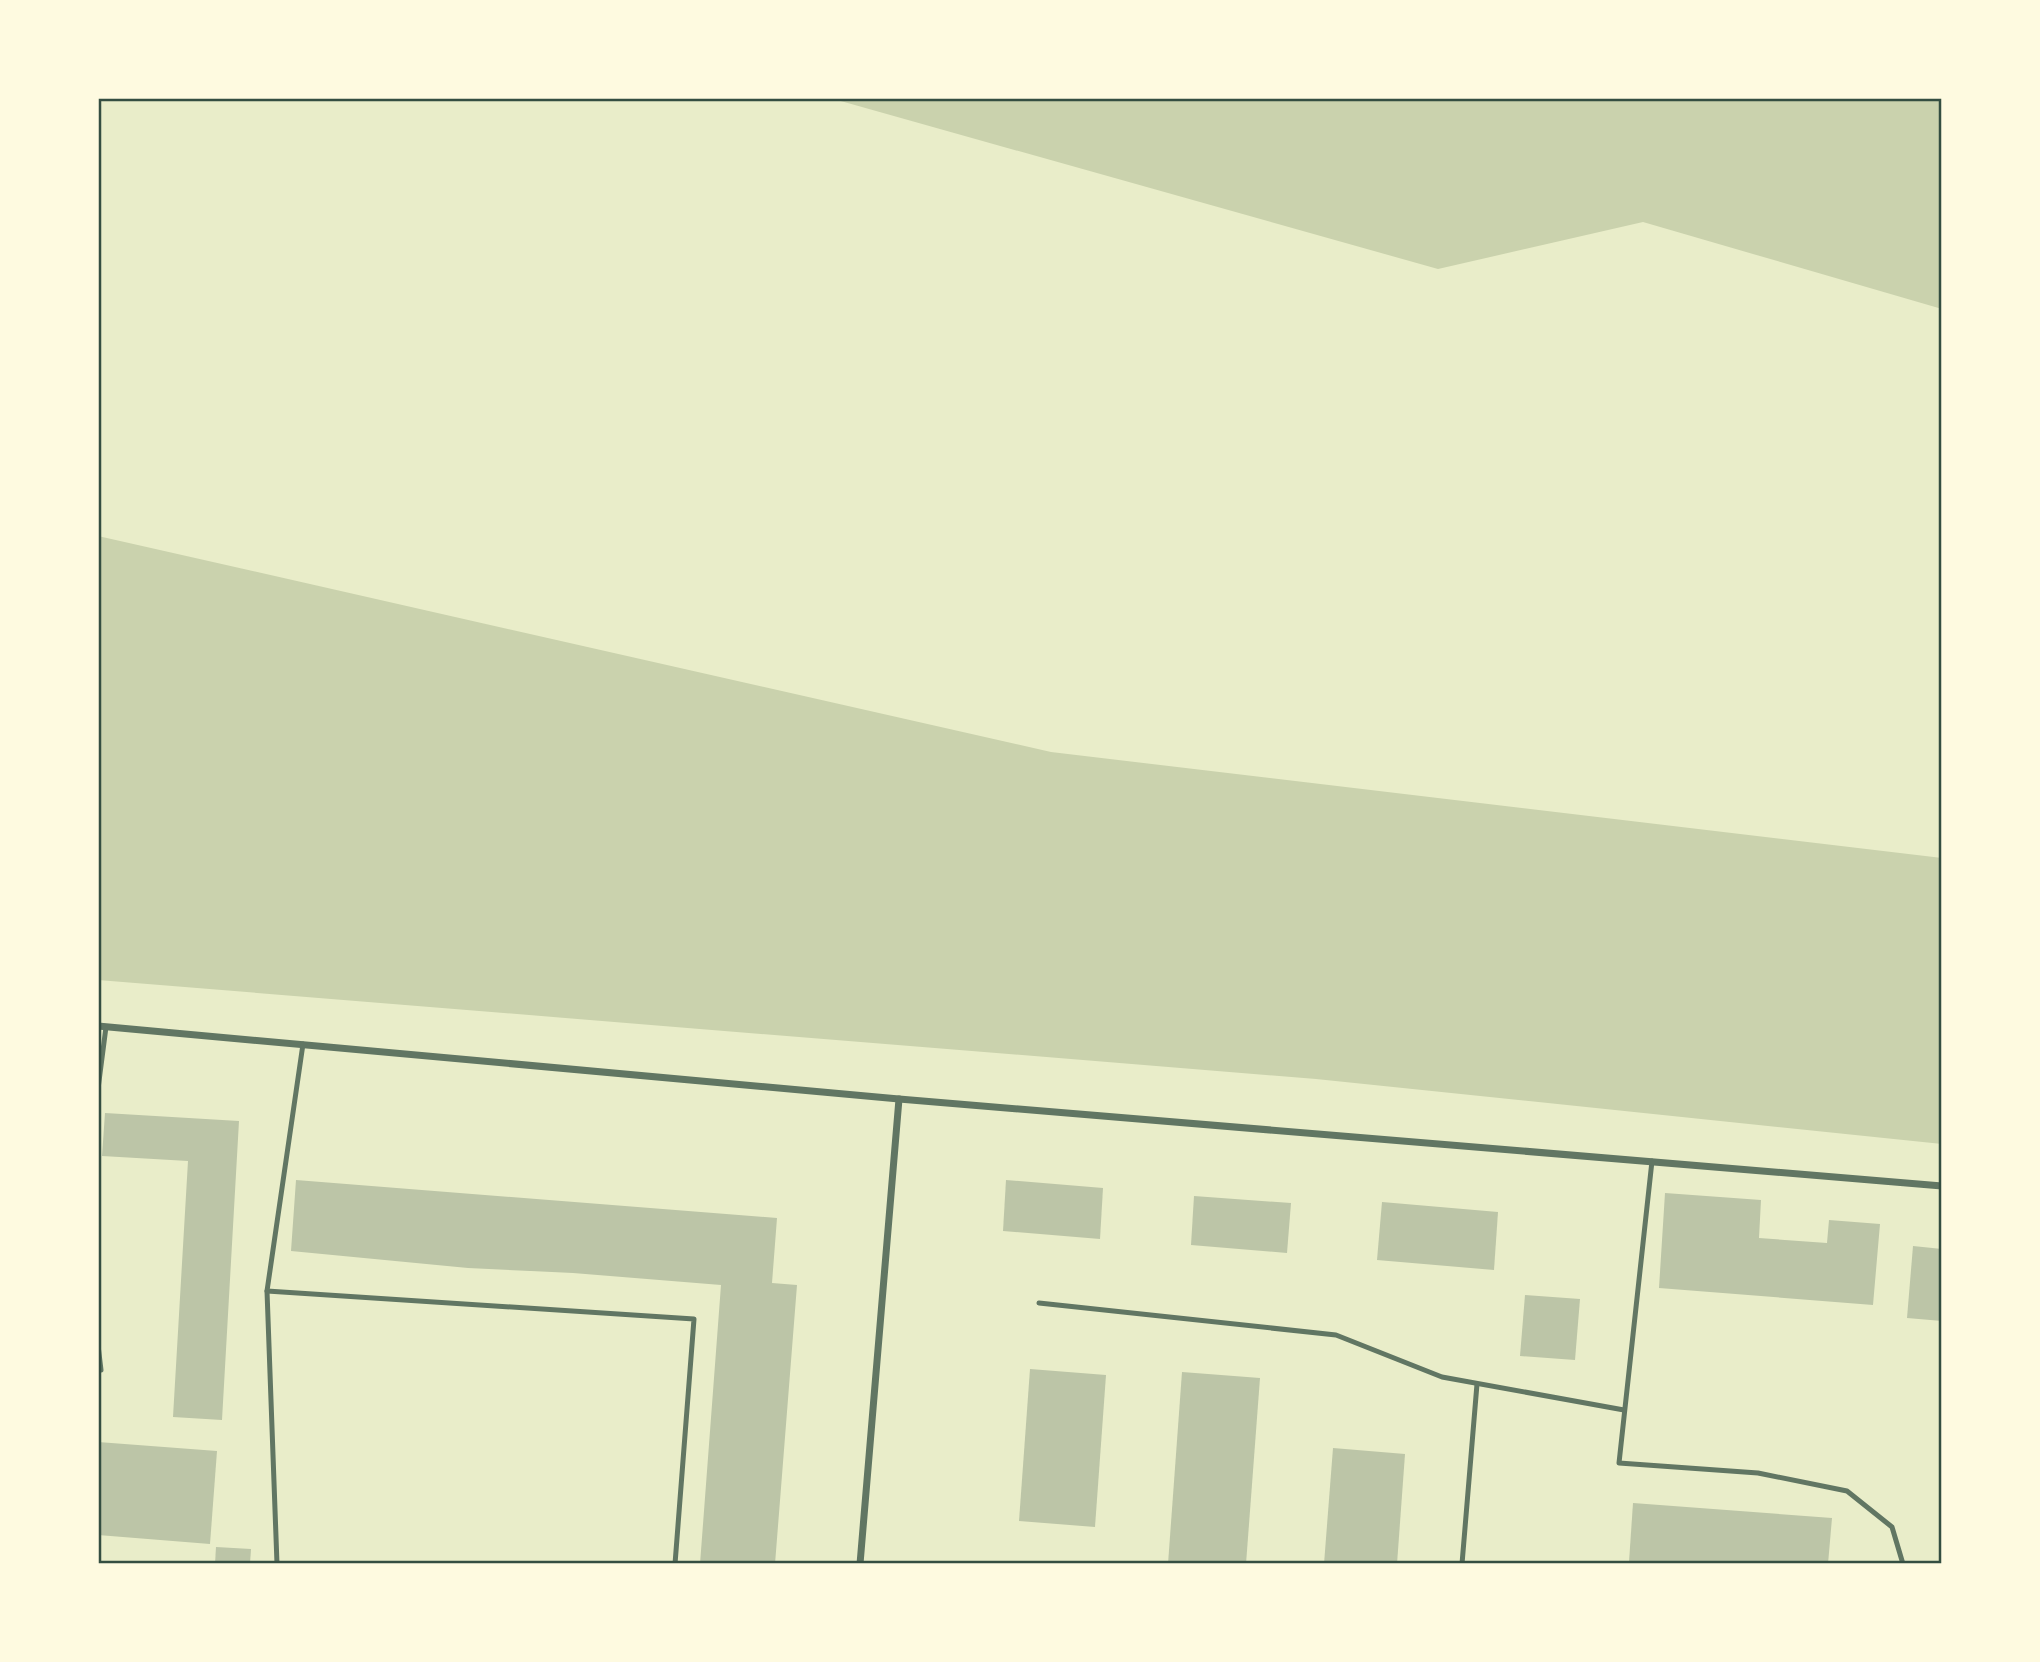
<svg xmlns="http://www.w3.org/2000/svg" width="2040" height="1662" font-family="'Sofia Sans Condensed',sans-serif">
<rect width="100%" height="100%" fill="#e9edc9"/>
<g fill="#cad2ad">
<path d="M830,98H1942V309L1643,222L1438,269Z"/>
<path d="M98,536L1051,752L1942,858V1144L1316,1079L98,980Z"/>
</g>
<g fill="#bcc5a7">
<path d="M105,1113L239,1121L222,1420L173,1417L188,1161L102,1156Z"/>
<path d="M296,1180L777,1218L772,1283L797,1285L775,1564H700L721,1285L573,1273L468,1268L291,1251Z"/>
<path d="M1006,1180L1103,1188L1100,1239L1003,1231Z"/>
<path d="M1665,1193L1761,1200L1759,1238L1827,1243L1829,1220L1880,1224L1873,1305L1659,1288Z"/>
<path d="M1194,1196L1291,1203L1287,1253L1191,1245Z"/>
<path d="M1382,1202L1498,1212L1494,1270L1377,1260Z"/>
<path d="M1913,1246L1942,1249V1321L1907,1318Z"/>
<path d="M1525,1295L1580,1299L1575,1360L1520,1356Z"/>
<path d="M1030,1369L1106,1375L1095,1527L1019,1521Z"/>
<path d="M1182,1372L1260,1378L1246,1564H1168Z"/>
<path d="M98,1442L217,1451L210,1544L98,1535Z"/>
<path d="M1333,1448L1405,1454L1397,1564H1324Z"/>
<path d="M1633,1503L1832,1518L1828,1564H1660L1629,1562Z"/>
<path d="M216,1547L251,1549L250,1564H215Z"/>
</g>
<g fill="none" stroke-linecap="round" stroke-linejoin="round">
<g stroke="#617663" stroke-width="5">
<path d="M98,1089L106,1027"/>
<path d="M1652,1161L1619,1463L1758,1473L1847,1491L1892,1527L1903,1564"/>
<path d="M267,1291L694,1319L675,1564"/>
<path d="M1039,1303L1336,1335L1442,1377L1624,1410"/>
<path d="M98,1345L101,1370"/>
<path d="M277,1564L267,1291L303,1044"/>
<path d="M1462,1564L1477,1384"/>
</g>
<g stroke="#617663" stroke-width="7">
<path d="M98,1026L899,1099L1942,1186"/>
<path d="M860,1564L899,1099"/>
</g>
</g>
<rect width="2040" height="1662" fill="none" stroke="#fefae0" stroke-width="200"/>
<rect x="100" y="100" width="1840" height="1462" fill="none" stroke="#344e41" stroke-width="2.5"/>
</svg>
